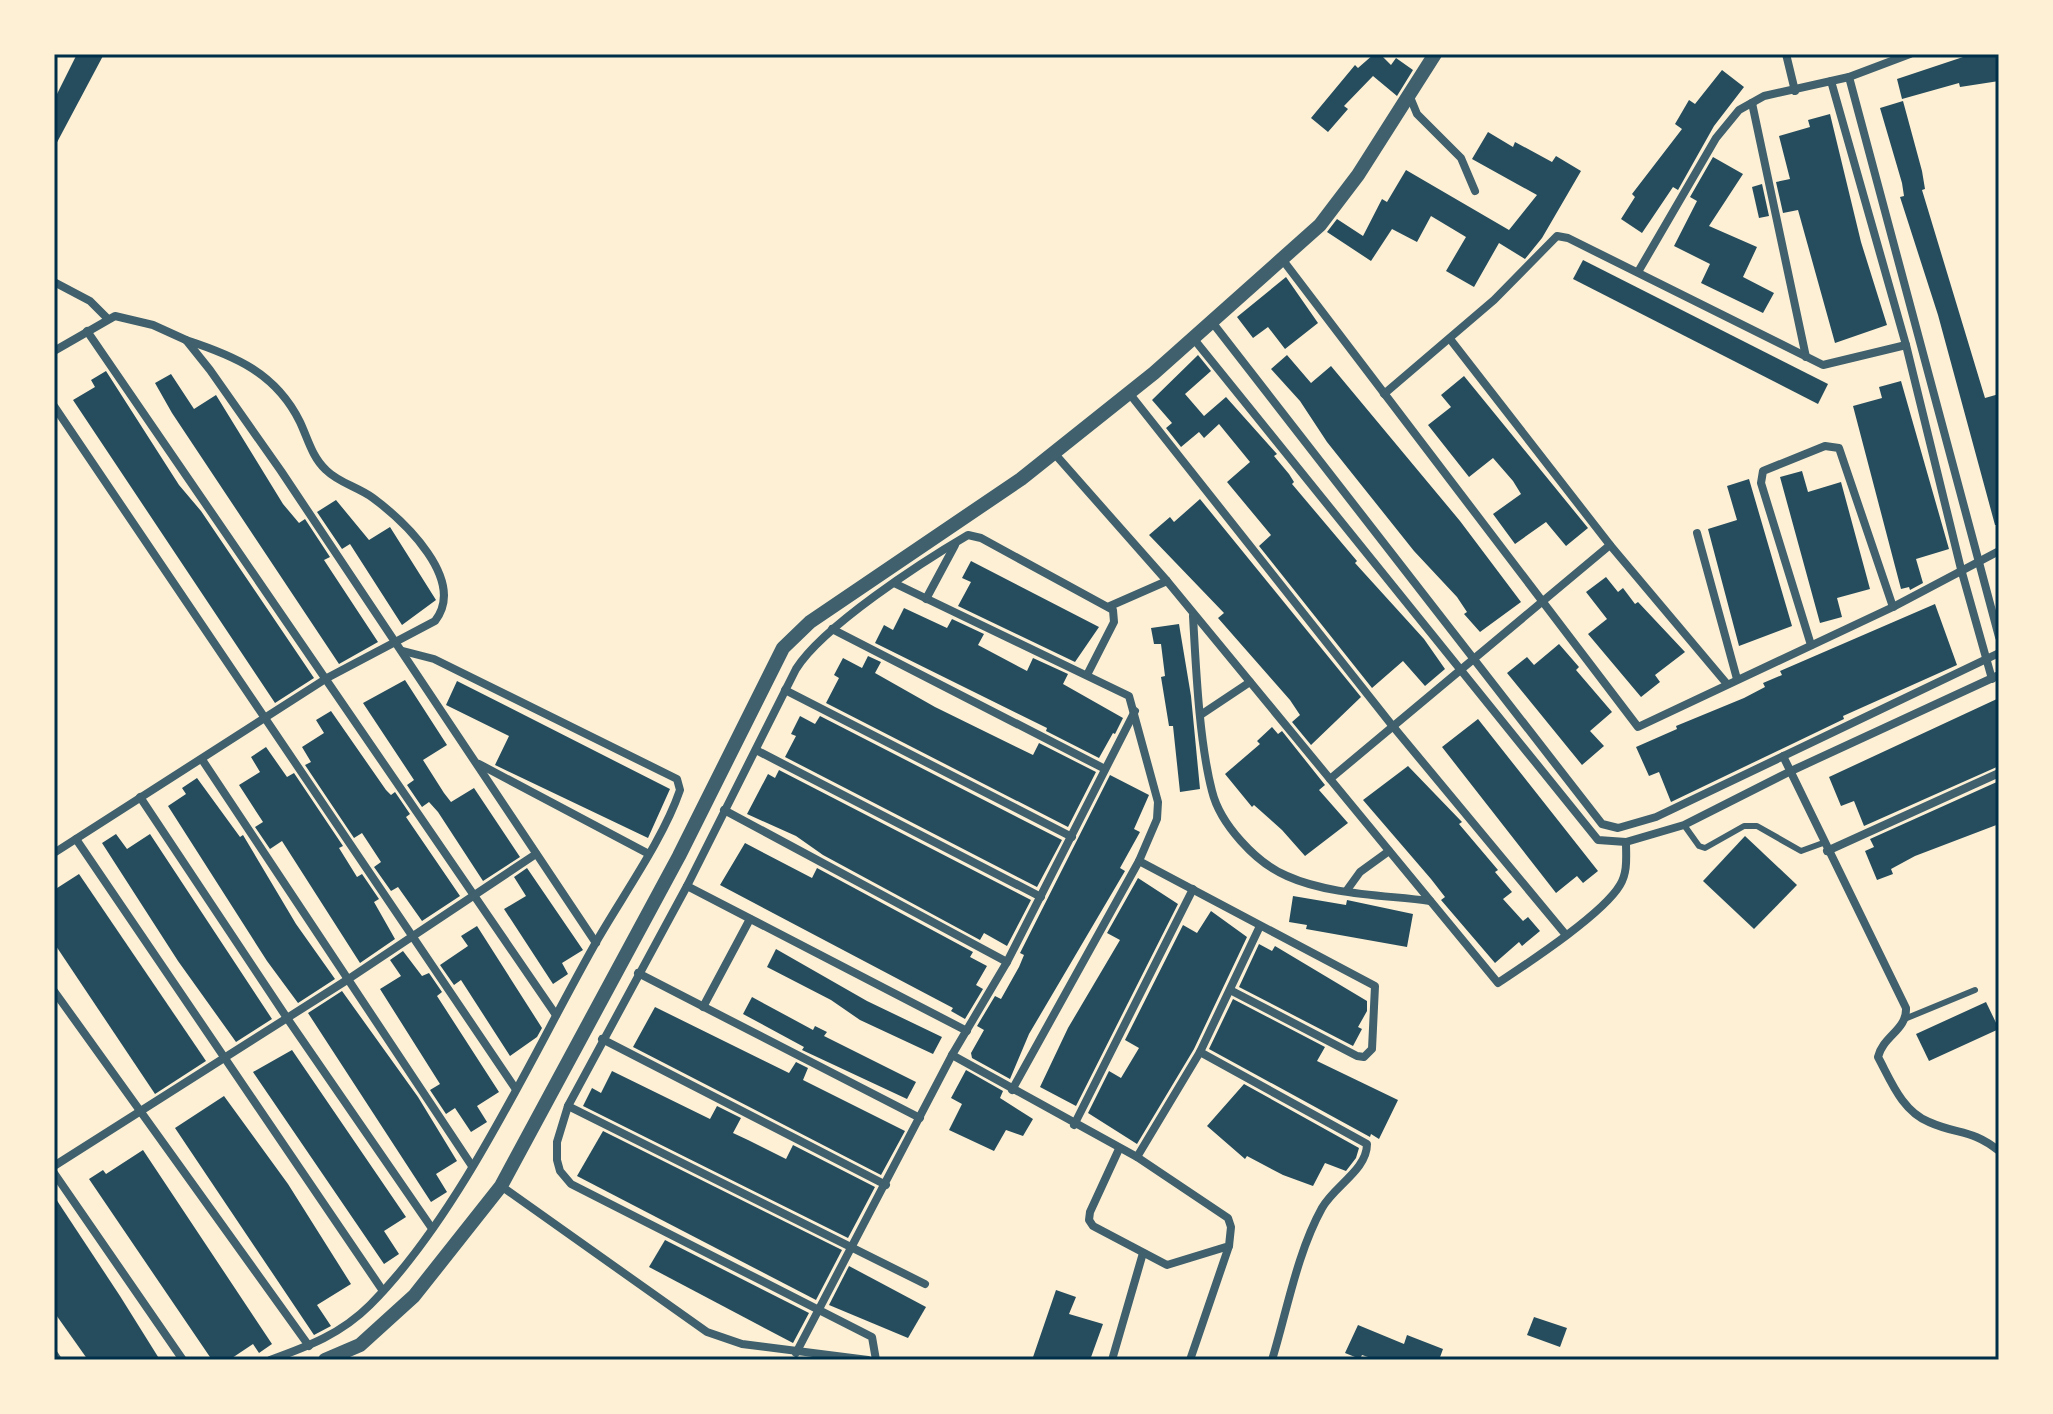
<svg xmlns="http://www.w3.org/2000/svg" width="2053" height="1414" font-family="'Source Sans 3',sans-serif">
<rect width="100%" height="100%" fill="#fdf0d5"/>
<g fill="#264d5e">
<path d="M77,54H104L54,148V100Z"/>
<path d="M1374,54H1380L1391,65L1396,58L1413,70L1397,96L1373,76L1344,106L1348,109L1328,132L1311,118L1355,65L1358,68Z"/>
<path d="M1972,54H1999V81L1960,87L1959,83L1902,99L1897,79Z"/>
<path d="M1722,70L1744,87L1714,126L1678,190L1673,187L1642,233L1621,219L1635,197L1632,194L1682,129L1675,124L1689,100L1695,104Z"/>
<path d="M1903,101L1922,171L1925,189L1922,190L1985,398L1999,394V525H1995L1938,315L1900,197L1904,196L1902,183L1880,108Z"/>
<path d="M1830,114L1861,242L1887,325L1835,343L1798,210L1783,213L1776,182L1790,179L1779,136L1810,127L1808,120Z"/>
<path d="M1488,132L1513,147L1515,142L1552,162L1556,156L1581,171L1542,238L1525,259L1499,243L1474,287L1446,271L1466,237L1431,216L1417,242L1392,229L1371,261L1327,232L1337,219L1363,236L1382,199L1387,202L1406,170L1509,230L1537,195L1472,159Z"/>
<path d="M1713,157L1743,174L1709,226L1757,247L1743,277L1774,293L1763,313L1701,283L1710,264L1674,246L1697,201L1690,197Z"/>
<path d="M1762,184L1769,216L1759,218L1752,187Z"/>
<path d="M1583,260L1828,384L1818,404L1573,279Z"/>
<path d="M1286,277L1318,323L1285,349L1268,327L1253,338L1237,317Z"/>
<path d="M1198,355L1211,371L1185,394L1204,416L1226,397L1277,454L1274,456L1289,474L1294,482L1292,484L1357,561L1355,563L1424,639L1445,669L1425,686L1403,661L1372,688L1259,546L1271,535L1227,482L1250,462L1219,424L1204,438L1199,432L1181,447L1166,428L1172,423L1152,400Z"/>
<path d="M1287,355L1311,383L1331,366L1460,521L1521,602L1480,632L1464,614L1467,612L1457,597L1414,551L1327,442L1300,401L1271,369Z"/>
<path d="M106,371L179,485L201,511L314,678L275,703L73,400L95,387L91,380Z"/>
<path d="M171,374L194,409L216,395L283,504L299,523L305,519L330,557L324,560L378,642L339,664L172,413L155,383Z"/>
<path d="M1464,376L1588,528L1566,546L1546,522L1515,544L1493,514L1521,494L1513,481L1493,458L1469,477L1428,425L1451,407L1441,395Z"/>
<path d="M1901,381L1949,549L1916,559L1923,583L1910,590L1909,587L1901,589L1853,406L1882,398L1879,387Z"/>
<path d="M1802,471L1808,492L1841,482L1870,589L1837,598L1842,617L1820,623L1780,477Z"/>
<path d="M1749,479L1792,626L1739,646L1708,529L1737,520L1727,486Z"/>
<path d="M1200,499L1361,697L1311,745L1292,722L1300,715L1290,700L1218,618L1224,613L1149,535L1170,517L1174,522Z"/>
<path d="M336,500L369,540L390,527L436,600L402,625L350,544L342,549L317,512Z"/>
<path d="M971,561L1099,627L1075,662L958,606L971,582L962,578Z"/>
<path d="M1606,577L1618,592L1623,588L1635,604L1638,602L1685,652L1655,675L1660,682L1641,697L1588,634L1607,619L1586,592Z"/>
<path d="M1935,604L1957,665L1843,716L1844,719L1671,802L1659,772L1649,776L1636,747L1677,729L1676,726L1744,698L1765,687L1763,683L1782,675L1780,671Z"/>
<path d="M904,608L947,628L952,619L984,634L978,645L1027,671L1033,658L1068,674L1063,684L1123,718L1115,734L1113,733L1099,758L1046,731L1047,728L875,643L884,625L893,630Z"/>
<path d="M1179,624L1191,696L1200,789L1180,792L1173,726H1169L1161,677L1165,676L1161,644H1154L1151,628Z"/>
<path d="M1559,644L1579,667L1576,670L1612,712L1590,731L1604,746L1582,765L1507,673L1527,657L1534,665Z"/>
<path d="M868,656L881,662L875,673L935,707L1033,755L1039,743L1096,772L1068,827L826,703L839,678L834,675L843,658L862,668Z"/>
<path d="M405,680L447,745L423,760L444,793L451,802L474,788L520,857L483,881L438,812L429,802L422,807L407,785L414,780L363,703Z"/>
<path d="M457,681L670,789L648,838L495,765L509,736L446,705Z"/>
<path d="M1999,698V766L1864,826L1854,801L1841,806L1829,777Z"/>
<path d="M331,711L386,790L391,795L395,792L410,814L406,817L460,896L422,921L398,887L391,891L374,867L381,862L362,833L354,838L305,765L311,762L302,747L324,733L316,720Z"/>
<path d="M800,716L815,724L820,716L1062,840L1037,887L785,757L796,736L791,734Z"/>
<path d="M1478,719L1598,871L1583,883L1577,876L1556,893L1442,747Z"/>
<path d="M1272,727L1278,734L1282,731L1325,785L1319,790L1348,823L1305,856L1282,830L1254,805L1252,807L1225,774L1260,744L1257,741Z"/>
<path d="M266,747L287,777L294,773L343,846L339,848L357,877L362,874L379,899L374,902L395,939L360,963L282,841L270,849L255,827L263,822L239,785L260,772L251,757Z"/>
<path d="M1408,766L1462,822L1459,824L1498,870L1495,872L1512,892L1503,899L1523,921L1528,917L1540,931L1522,946L1519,942L1495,963L1441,900L1445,897L1431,879L1363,800Z"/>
<path d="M779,770L1031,900L1007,946L984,933L980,940L823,855L796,836L747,814L768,774L775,778Z"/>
<path d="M1110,775L1149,795L1134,829L1140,832L1120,868L1125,871L1029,1034L1010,1079L972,1058L971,1053L984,1030L977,1026L995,996L1001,999L1019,967L1024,955L1020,953Z"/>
<path d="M197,778L240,837L243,835L296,924L335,979L298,1003L267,961L168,806L186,794L182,788Z"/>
<path d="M1999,781V824L1915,856L1891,869L1893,874L1877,880L1865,851L1874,847L1870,839Z"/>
<path d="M116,834L127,849L150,834L272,1019L236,1042L178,961L102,843Z"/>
<path d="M1745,836L1797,885L1754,929L1703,881Z"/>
<path d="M745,843L812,878L817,868L973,952L970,957L987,966L976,985L983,989L965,1019L951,1011L953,1008L720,885Z"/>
<path d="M527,868L583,950L562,963L568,974L553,984L504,909L526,896L514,877Z"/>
<path d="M79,874L206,1061L155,1094L54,943V890Z"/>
<path d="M1138,878L1178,904L1076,1106L1040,1087L1068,1028L1120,940L1107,933Z"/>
<path d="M1293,896L1346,905L1347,900L1413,914L1407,947L1306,929L1307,925L1289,922Z"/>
<path d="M1211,911L1247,937L1194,1049L1137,1144L1088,1113L1109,1071L1121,1078L1139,1048L1125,1040L1183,925L1197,933Z"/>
<path d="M477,926L542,1028L537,1037L510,1056L461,980L454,985L440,965L468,946L461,936Z"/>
<path d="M1259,944L1272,951L1275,946L1367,1001V1011L1358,1027L1362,1029L1353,1046L1239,987Z"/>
<path d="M776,949L867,1001L942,1037L933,1054L860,1020L831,1000L767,967Z"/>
<path d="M403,951L422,976L429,973L442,992L437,996L499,1092L477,1106L487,1122L471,1132L455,1108L446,1114L430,1090L440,1084L380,989L401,976L390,960Z"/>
<path d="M342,991L418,1097L457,1161L436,1174L447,1192L431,1202L308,1013Z"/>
<path d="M752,997L813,1030L815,1026L827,1032L824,1036L916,1082L907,1099L802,1050L804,1047L743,1014Z"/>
<path d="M1233,999L1325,1047L1317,1061L1398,1100L1379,1139L1371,1134L1370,1137L1209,1049Z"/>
<path d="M1986,1002L1999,1029L1929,1061L1916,1034Z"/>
<path d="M655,1007L789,1073L796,1062L808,1068L803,1080L905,1131L881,1175L633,1047Z"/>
<path d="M292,1050L406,1217L384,1231L399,1254L384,1264L253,1072Z"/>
<path d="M966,1070L1003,1091L1000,1098L1033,1119L1023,1136L1006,1130L994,1151L949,1130L962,1104L951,1098Z"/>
<path d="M612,1071L710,1119L717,1106L741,1118L733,1133L748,1140L786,1159L793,1145L875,1187L848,1238L583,1106L592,1088L601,1093Z"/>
<path d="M1244,1084L1359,1148L1356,1158L1346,1171L1325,1163L1313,1186L1283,1175L1247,1156L1245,1159L1207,1126Z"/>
<path d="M224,1096L288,1184L351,1284L317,1305L331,1326L314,1335L175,1128Z"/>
<path d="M603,1131L842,1250L816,1300L577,1176Z"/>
<path d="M143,1150L272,1344L259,1353L253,1344L229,1360H212L89,1179L103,1170L106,1174Z"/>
<path d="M54,1196L120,1296L160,1360H88L54,1312Z"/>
<path d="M665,1240L809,1313L793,1343L649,1267Z"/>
<path d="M849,1266L926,1307L908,1338L829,1305Z"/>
<path d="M1056,1290L1076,1297L1069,1314L1103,1324L1090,1360H1032Z"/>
<path d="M1534,1317L1567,1328L1560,1347L1527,1335Z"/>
<path d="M1358,1325L1404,1344L1407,1335L1443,1349L1439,1360H1377L1362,1355L1360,1359L1345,1353Z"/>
</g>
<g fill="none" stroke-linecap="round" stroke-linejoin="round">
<g stroke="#3f606c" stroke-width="6">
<path d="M1684,825L1699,846L1705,848L1744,826H1757L1801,851L1823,843"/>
<path d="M1907,1018L1975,990"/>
</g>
<g stroke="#3f606c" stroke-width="8">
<path d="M1786,54L1795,91"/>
<path d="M1849,77L1999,637"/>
<path d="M1831,81L1906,345L1961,569L1992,679"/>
<path d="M1410,97L1417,114L1461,158L1475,191"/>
<path d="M1752,103L1806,357"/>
<path d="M1282,259L1638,727L1893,607L1999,551"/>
<path d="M1638,272L1716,138L1739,110L1764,96L1849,77L1910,54"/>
<path d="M54,282L90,301L108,319"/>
<path d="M1212,322L1602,824L1618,828L1656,817L1999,653"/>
<path d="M87,331L556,1015"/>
<path d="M1193,338L1598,840L1626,842L1684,825L1791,771L1999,675"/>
<path d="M1450,339L1610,545L1727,684"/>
<path d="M54,351L115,316L153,325L186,340L210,370L281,471L596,943"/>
<path d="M1129,393L1391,724L1566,935"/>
<path d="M1384,394L1494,300L1557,236L1568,238L1823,365L1906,345"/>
<path d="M54,406L515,1088"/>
<path d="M1054,453L1167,581L1498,983C1528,963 1603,914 1620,885C1628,872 1626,857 1626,842"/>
<path d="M1697,533L1737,679"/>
<path d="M896,584L1129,696L1158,802L1157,819L1139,861L1375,986L1372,1049L1364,1057L1357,1056L1230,990"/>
<path d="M926,599L955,545"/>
<path d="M1110,606L1167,581"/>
<path d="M1193,616C1196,668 1199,741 1212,791C1220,824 1256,863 1287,876C1329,895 1385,895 1430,901"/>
<path d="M832,629L1105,769"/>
<path d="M1811,645L1761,483L1763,471L1825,446L1839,448L1893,607"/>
<path d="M785,690L1072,837"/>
<path d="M1202,714L1250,682"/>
<path d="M756,750L1041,897"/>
<path d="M1783,756L1906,1008C1907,1030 1883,1036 1878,1057C1891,1081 1902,1111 1929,1122C1958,1135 1972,1129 1999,1151"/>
<path d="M203,761L472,1166"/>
<path d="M479,764L647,853"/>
<path d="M1330,779L1610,545"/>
<path d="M140,797L287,1018L431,1227"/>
<path d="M724,810L1007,962"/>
<path d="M76,839L383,1291"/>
<path d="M1827,851L1999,773"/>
<path d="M54,853L327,678L435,621C467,580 404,521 373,498C358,487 339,483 326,470C312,457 308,439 300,422C276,373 235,356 186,340"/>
<path d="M687,886L967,1031"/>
<path d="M1347,890L1360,872L1389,851"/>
<path d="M638,973L920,1118"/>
<path d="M54,991L309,1346"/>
<path d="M703,1007L750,919"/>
<path d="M602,1039L886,1185"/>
<path d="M1200,1052L1367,1144C1367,1170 1334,1186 1322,1208C1297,1253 1287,1311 1272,1360"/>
<path d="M952,1055L1137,1157L1200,1052L1260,926"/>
<path d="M1012,1090L1139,861"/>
<path d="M568,1106L925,1284"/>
<path d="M1074,1125L1193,889"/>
<path d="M1119,1149L1090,1212L1089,1220L1093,1226L1167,1265L1229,1246L1231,1227L1228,1218L1137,1157"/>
<path d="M54,1166L347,980L536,854"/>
<path d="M54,1173L183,1360"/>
<path d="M501,1186L707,1332L742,1344L868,1360"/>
<path d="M796,1353L952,1055L1007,962L1135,711"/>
<path d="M54,1354L58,1360"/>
<path d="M270,1360C309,1346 341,1334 370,1305C461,1214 531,1057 595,944C621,898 663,840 680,790L677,779L434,659L403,651"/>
<path d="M876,1360L872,1337L571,1184L560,1171L557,1160V1142L568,1106L687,886L796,669C823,626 922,562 968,535L981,538L1113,610L1114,622L1087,675"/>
<path d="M1112,1360L1143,1253"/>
<path d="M1190,1360L1229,1246"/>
</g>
<path stroke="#3f606c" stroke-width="14" d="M325,1360L360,1345L414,1296L501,1186L679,856L783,648L810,622L1021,479L1154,373L1320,225L1358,175L1435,54"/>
</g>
<rect width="2053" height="1414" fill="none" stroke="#fdf0d5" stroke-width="112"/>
<rect x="56" y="56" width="1941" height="1302" fill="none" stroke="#003049" stroke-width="3"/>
</svg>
